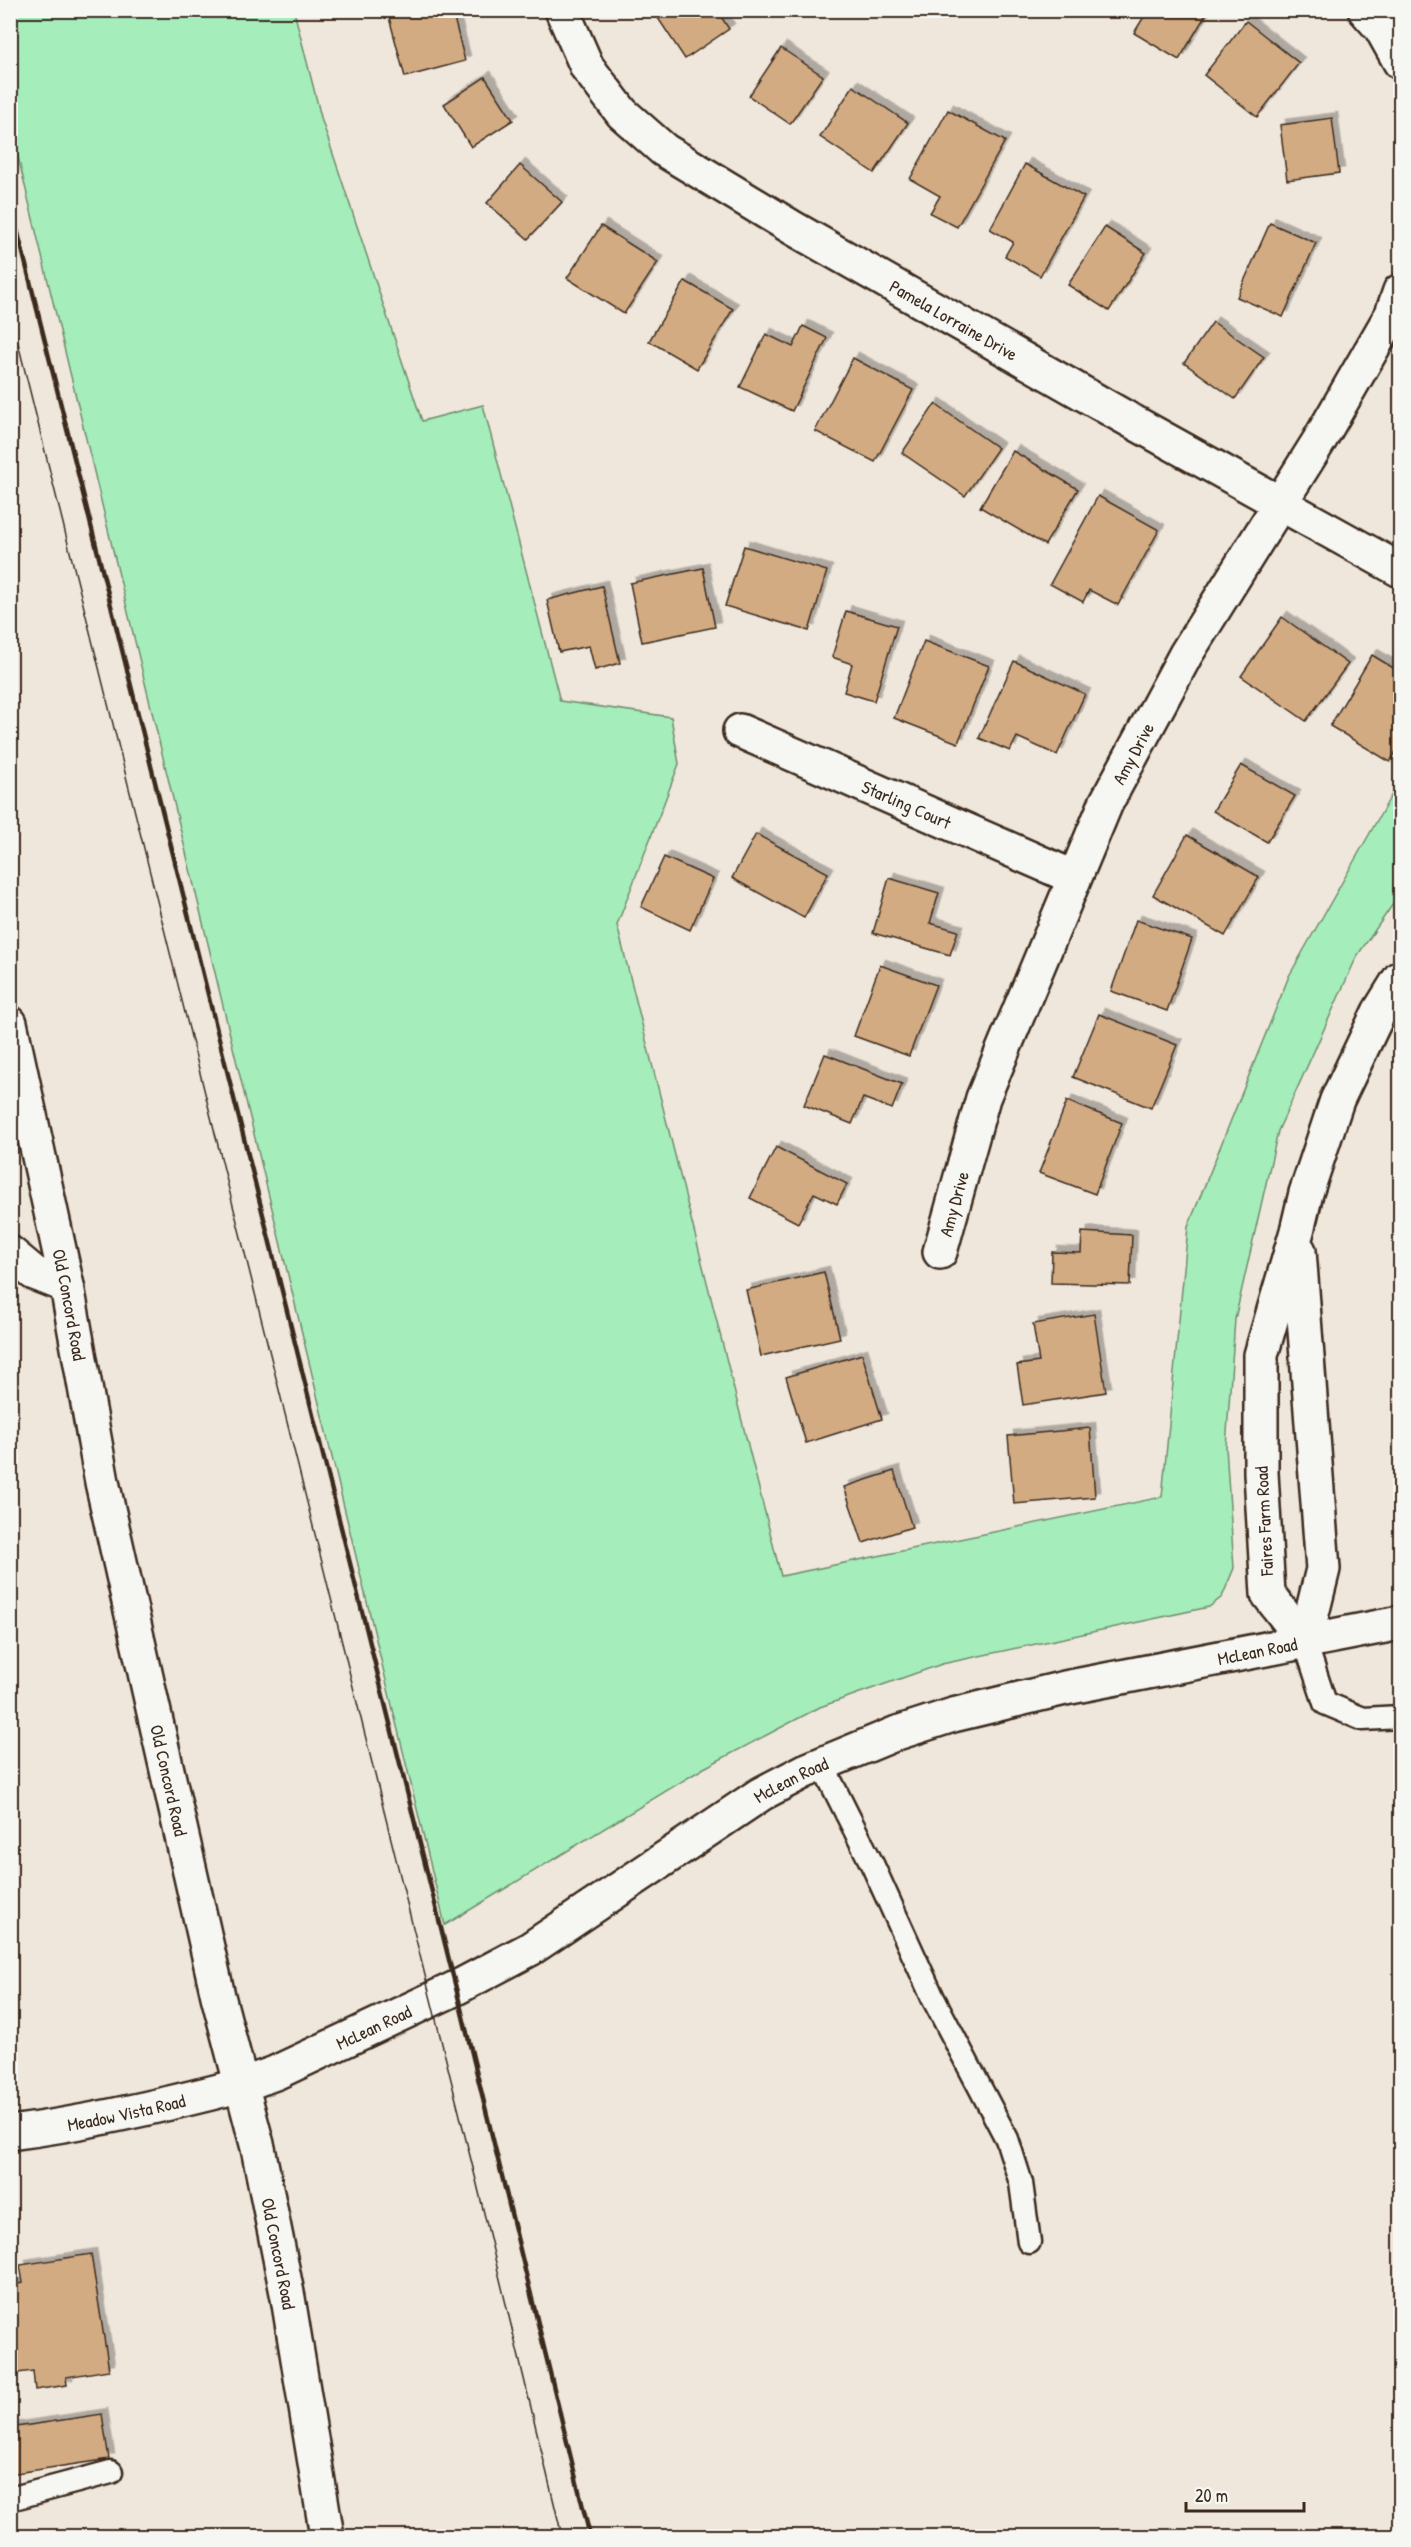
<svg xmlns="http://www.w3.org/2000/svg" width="1411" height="2547" font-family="'Patrick Hand',sans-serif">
<defs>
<filter id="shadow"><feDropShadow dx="5.5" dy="-5.5" stdDeviation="0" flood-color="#0004"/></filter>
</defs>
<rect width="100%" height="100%" fill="#efe7dc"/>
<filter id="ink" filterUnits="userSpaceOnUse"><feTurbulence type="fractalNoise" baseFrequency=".0167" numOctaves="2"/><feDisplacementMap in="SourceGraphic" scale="12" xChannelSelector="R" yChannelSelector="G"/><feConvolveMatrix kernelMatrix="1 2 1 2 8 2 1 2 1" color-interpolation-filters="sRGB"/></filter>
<g filter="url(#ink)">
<path fill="#a5edbb" stroke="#708c6c" stroke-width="1.5" d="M10,11H294L322,121L422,421L483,405L560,701L671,717L679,764L617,925L781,1576L1162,1497L1188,1227L1289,976L1400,780V894L1357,956L1278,1131L1235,1319L1226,1447L1234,1568L1222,1597L1209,1607L942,1664L820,1707L704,1768L445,1925L11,128Z"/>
<g fill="#d2ab83" stroke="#3b2a1e" stroke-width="1.5" filter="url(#shadow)">
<path d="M387,10H452L465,61L405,77Z"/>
<path d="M657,10H717L729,29L685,59L654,12Z"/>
<path d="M1148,10H1202L1207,13L1179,60L1134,33Z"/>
<path d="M1246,21L1299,63L1257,117L1204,75Z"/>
<path d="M781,48L823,76L790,124L749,96Z"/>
<path d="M485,77L513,120L471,147L444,104Z"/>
<path d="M853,86L908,123L874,173L820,137Z"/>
<path d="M948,110L1005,141L957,227L930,213L940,196L910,179Z"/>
<path d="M1332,118L1339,173L1287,180L1280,125Z"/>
<path d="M1025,164L1084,197L1040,276L1005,256L1013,242L990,229Z"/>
<path d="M520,165L562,202L528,239L487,203Z"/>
<path d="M1270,223L1316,243L1283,317L1237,297Z"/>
<path d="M601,226L658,262L624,314L567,278Z"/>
<path d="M1105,227L1146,253L1109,311L1068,285Z"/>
<path d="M685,281L733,309L697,369L649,341Z"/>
<path d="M1213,322L1264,357L1235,399L1184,363Z"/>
<path d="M803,326L827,338L792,411L740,387L766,334L793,347Z"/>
<path d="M853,358L913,390L875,462L815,431Z"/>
<path d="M935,404L998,448L965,496L902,453Z"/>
<path d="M1013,451L1078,489L1045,545L980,507Z"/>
<path d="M1098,496L1159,530L1118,605L1089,590L1083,602L1050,584Z"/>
<path d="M744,546L827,571L809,631L725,606Z"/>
<path d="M703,568L715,627L642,642L630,583Z"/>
<path d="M602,586L620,663L595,670L589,646L559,652L547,600Z"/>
<path d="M846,611L897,626L874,701L844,692L852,664L832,657Z"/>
<path d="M1282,617L1348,664L1306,721L1241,676Z"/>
<path d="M924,641L989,666L958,743L894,718Z"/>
<path d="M1372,655L1400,672V744L1390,762L1330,726Z"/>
<path d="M1014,661L1085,694L1057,755L1017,737L1010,751L979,738Z"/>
<path d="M1241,765L1295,796L1267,842L1213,811Z"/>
<path d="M756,834L828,873L804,918L732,878Z"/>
<path d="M1187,835L1259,877L1225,936L1153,895Z"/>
<path d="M664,857L713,879L690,930L641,907Z"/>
<path d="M889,878L939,893L930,923L958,931L950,955L873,933Z"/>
<path d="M1136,920L1192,939L1167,1011L1111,991Z"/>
<path d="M880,965L936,985L909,1056L854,1036Z"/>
<path d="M1099,1014L1177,1045L1151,1108L1073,1077Z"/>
<path d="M825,1054L902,1084L892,1109L863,1098L852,1124L804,1105Z"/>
<path d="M1067,1101L1122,1123L1095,1194L1039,1173Z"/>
<path d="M776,1147L847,1184L837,1204L814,1193L798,1223L750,1198Z"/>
<path d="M1082,1232L1132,1235L1130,1285L1051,1283L1052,1252L1081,1253Z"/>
<path d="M824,1272L840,1338L761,1356L746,1290Z"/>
<path d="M1094,1314L1106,1392L1023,1405L1017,1365L1039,1362L1033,1324Z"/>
<path d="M862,1354L882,1419L806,1443L786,1377Z"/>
<path d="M1090,1428L1095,1497L1014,1504L1008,1436Z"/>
<path d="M894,1471L912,1527L863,1543L844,1487Z"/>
<path d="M91,2254L109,2370L66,2377L67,2385L35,2390L33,2371L10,2374V2285L23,2283L20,2265Z"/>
<path d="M102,2414L109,2459L10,2474V2428Z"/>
</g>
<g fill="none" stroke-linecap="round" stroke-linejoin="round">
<g stroke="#3b2a1e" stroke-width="27">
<g id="service">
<path d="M1305,1642L1325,1703L1363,1719L1400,1717"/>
<path d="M822,1764L873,1866L933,1998L1007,2139L1021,2183L1029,2242"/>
<path d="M10,2499L111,2472"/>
</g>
</g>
<g stroke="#3b2a1e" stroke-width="38">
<g id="minor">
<path id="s1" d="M562,10L587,67L622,113L664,150L793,228L1119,414L1400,570"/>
<path d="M1365,10L1381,28L1400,62"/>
<path id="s2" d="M740,731L1073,877"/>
<path d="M1299,1251L1323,1569L1305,1642"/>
<path id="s3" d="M940,1252L983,1098L1106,803L1186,654L1319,441L1392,314L1400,291"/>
<path d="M10,1253L34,1273L67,1286"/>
<path d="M1305,1642L1268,1594L1261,1473V1355L1297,1231L1306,1193L1337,1100L1379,1012L1400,978"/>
<path id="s4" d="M10,2133C89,2123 166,2105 242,2085"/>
</g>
</g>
<g stroke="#3b2a1e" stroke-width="38">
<g id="tertiary">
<path id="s5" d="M10,1023L67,1286L102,1482L218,1996L258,2148L288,2298L327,2536"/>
<path id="s6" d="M242,2085L275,2073L456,1988L530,1949L761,1794L805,1771L897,1733L953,1715L1065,1688L1400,1623"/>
</g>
</g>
<use href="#service" stroke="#f6f6f2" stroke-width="22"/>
<use href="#minor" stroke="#f6f6f2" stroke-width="33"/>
<use href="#tertiary" stroke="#f6f6f2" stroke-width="33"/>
<path stroke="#3b2a1e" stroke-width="1.5" d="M10,311L476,2180L562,2536"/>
<path stroke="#3b2a1e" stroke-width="4.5" d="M10,201L456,1988L590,2536"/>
</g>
</g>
<g text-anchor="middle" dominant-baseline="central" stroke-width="5" stroke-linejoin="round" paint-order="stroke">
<g font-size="18" fill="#3b2a1e" stroke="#f6f6f2">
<text stroke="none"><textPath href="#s1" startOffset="512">Pamela Lorraine Drive</textPath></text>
<text stroke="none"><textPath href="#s3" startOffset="536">Amy Drive</textPath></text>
<text stroke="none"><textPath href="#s2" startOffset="182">Starling Court</textPath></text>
<text stroke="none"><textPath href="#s3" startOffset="50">Amy Drive</textPath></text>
<text stroke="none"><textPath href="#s5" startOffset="288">Old Concord Road</textPath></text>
<text transform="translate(1264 1521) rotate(-93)">Faires Farm Road</text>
<text stroke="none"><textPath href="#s6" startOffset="1116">McLean Road</textPath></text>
<text stroke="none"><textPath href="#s5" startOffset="774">Old Concord Road</textPath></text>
<text stroke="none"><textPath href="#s6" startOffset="630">McLean Road</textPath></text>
<text stroke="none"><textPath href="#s6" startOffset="144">McLean Road</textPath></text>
<text stroke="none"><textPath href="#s4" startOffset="118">Meadow Vista Road</textPath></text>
<text stroke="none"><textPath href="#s5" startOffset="1260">Old Concord Road</textPath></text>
</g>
</g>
<rect width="1411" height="2547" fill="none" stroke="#f6f6f2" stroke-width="36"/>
<rect x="18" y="18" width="1375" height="2511" fill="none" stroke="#3b2a1e" stroke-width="2" filter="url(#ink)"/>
<path d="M1186 2502v9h118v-9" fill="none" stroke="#3b2a1e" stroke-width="3"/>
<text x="1195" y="2502" font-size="18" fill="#3b2a1e" stroke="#f6f6f2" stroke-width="4.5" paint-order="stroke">20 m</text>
</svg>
